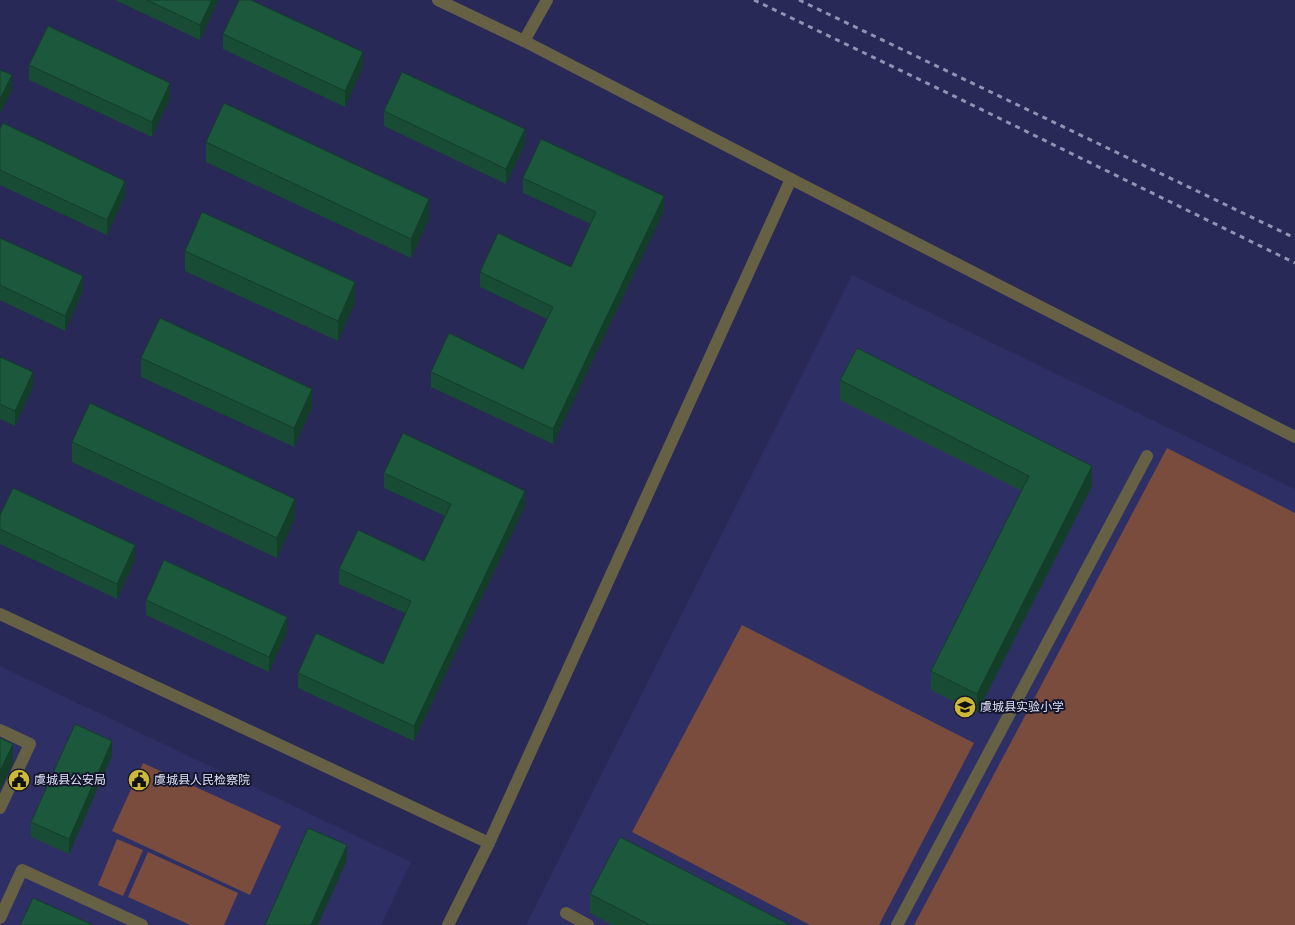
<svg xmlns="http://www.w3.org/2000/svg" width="1295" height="925" font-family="'Nunito Sans','Noto Sans SC',sans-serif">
<rect width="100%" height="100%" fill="#282957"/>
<g fill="#2e2f65">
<path d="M852,275L1295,489V925H526Z"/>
<path d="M0,666L411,862L381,925H0Z"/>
</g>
<g fill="#794c3d">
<path d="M1167,448L1295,513V925H914Z"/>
<path d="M742,625L974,743L879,925H810L632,832Z"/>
<path d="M143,763L281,826L250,895L112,831Z"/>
<path d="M117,839L143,850L123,896L98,885Z"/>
<path d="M148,852L238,893L224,925H190L128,897Z"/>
</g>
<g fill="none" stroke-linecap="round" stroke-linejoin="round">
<g stroke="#666144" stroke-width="12">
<path d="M438,0L524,41L791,179L489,843L448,925"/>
<path d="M524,41L547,0"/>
<path d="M791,179L1295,437"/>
<path d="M0,614L489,843"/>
<path d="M0,730L30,744L0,808"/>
<path d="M566,913L588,925"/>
<path d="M0,918L22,870L142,925"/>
<path d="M897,925L1147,456"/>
</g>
<g stroke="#9093b4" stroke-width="3" stroke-dasharray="5 5" stroke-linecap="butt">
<path d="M754,0L960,99L1295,263"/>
<path d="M799,0L1295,238"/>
</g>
</g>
<g fill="#184c34">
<path d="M115,0H218V1L200,40Z"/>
<path d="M223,34L363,67L345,107L223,49Z"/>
<path d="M29,65L170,98L152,137L29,80Z"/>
<path d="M384,111L525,144L506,184L384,126Z"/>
<path d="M0,129L125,196L107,235L0,185Z"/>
<path d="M206,142L429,219L411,258L206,162Z"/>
<path d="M523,178L664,211L553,444L431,387V372L523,369L547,319L480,287V272L571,267L591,224L523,193Z"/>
<path d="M0,238L83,291L65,331L0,300Z"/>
<path d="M185,251L355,302L338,341L185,271Z"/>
<path d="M0,357L33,387L15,426L0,419Z"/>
<path d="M141,358L312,408L294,447L141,377Z"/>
<path d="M840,380L1092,486L977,713L931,690V671L1022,491L840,400Z"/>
<path d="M72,442L295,518L277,558L72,462Z"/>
<path d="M384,473L525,506L414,741L298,688V673L383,664L405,613L339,584V569L424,561L445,516L384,488Z"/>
<path d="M0,515L135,560L117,599L0,544Z"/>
<path d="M146,600L287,632L269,672L146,615Z"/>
<path d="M112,756L69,854L31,837V822Z"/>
<path d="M590,894L790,925H612L590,913Z"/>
</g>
<g fill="#143e2a">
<path d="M212,0H218V1L200,40V25Z"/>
<path d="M363,52V67L345,107V91Z"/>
<path d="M12,75V90L0,114V99Z"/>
<path d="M170,83V98L152,137V122Z"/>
<path d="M525,129V144L506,184V169Z"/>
<path d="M125,181V196L107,235V220Z"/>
<path d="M664,196V211L553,444V429Z"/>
<path d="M429,199V219L411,258V239Z"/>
<path d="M83,276V291L65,331V316Z"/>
<path d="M355,282V302L338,341V321Z"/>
<path d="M33,372V387L15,426V411Z"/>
<path d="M312,389V408L294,447V428Z"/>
<path d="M1092,466V486L977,713V694Z"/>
<path d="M525,491V506L414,741V726Z"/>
<path d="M295,499V518L277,558V538Z"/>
<path d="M135,545V560L117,599V584Z"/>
<path d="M287,617V632L269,672V657Z"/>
<path d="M112,741V756L69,854V839Z"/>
<path d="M13,744V764L0,790V771Z"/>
<path d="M347,845V860L318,925H311Z"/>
</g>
<g fill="#1c583c" stroke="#143e2a">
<path d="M147,0H212L200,25Z"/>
<path d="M239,0H251L363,52L345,91L223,34Z"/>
<path d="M48,26L170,83L152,122L29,65Z"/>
<path d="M0,70L12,75L0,99Z"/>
<path d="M402,72L525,129L506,169L384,111Z"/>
<path d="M224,103L429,199L411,239L206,142Z"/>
<path d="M3,123L125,181L107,220L0,170V129Z"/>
<path d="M541,139L664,196L553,429L431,372L449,333L523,369L553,307L480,272L498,233L571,267L596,212L523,178Z"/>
<path d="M202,212L355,282L338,321L185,251Z"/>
<path d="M0,238L83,276L65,316L0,285Z"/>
<path d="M160,318L312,389L294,428L141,358Z"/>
<path d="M857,348L1092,466L977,694L931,671L1029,476L840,380Z"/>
<path d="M0,357L33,372L15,411L0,404Z"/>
<path d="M90,403L295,499L277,538L72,442Z"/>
<path d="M403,433L525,491L414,726L298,673L316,633L383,664L411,601L339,569L358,530L424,561L451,504L384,473Z"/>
<path d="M13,488L135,545L117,584L0,529V515Z"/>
<path d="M164,560L287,617L269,657L146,600Z"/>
<path d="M75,724L112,741L69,839L31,822Z"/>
<path d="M0,738L13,744L0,771Z"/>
<path d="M308,828L347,845L311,925H265Z"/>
<path d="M620,837L790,925H650L590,894Z"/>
<path d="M33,898L93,925H20Z"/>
</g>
<defs>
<g id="school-disc" transform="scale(1.15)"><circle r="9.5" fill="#ceb838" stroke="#14152a"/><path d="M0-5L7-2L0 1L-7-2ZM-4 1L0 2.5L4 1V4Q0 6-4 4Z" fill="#111"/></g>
<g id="civic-disc" transform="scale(1.15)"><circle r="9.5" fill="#ceb838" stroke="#14152a"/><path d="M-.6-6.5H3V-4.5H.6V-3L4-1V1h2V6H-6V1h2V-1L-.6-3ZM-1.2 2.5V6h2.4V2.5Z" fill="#111"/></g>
</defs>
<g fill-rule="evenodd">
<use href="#school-disc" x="965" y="707"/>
<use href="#civic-disc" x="19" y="780"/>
<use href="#civic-disc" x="139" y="780"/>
</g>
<g text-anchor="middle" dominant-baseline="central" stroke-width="4" stroke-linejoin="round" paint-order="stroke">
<g font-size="12" fill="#dee2fa" stroke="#14152a" text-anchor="start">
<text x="980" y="707">虞城县实验小学</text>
<text x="34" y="780">虞城县公安局</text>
<text x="154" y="780">虞城县人民检察院</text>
</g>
</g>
</svg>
